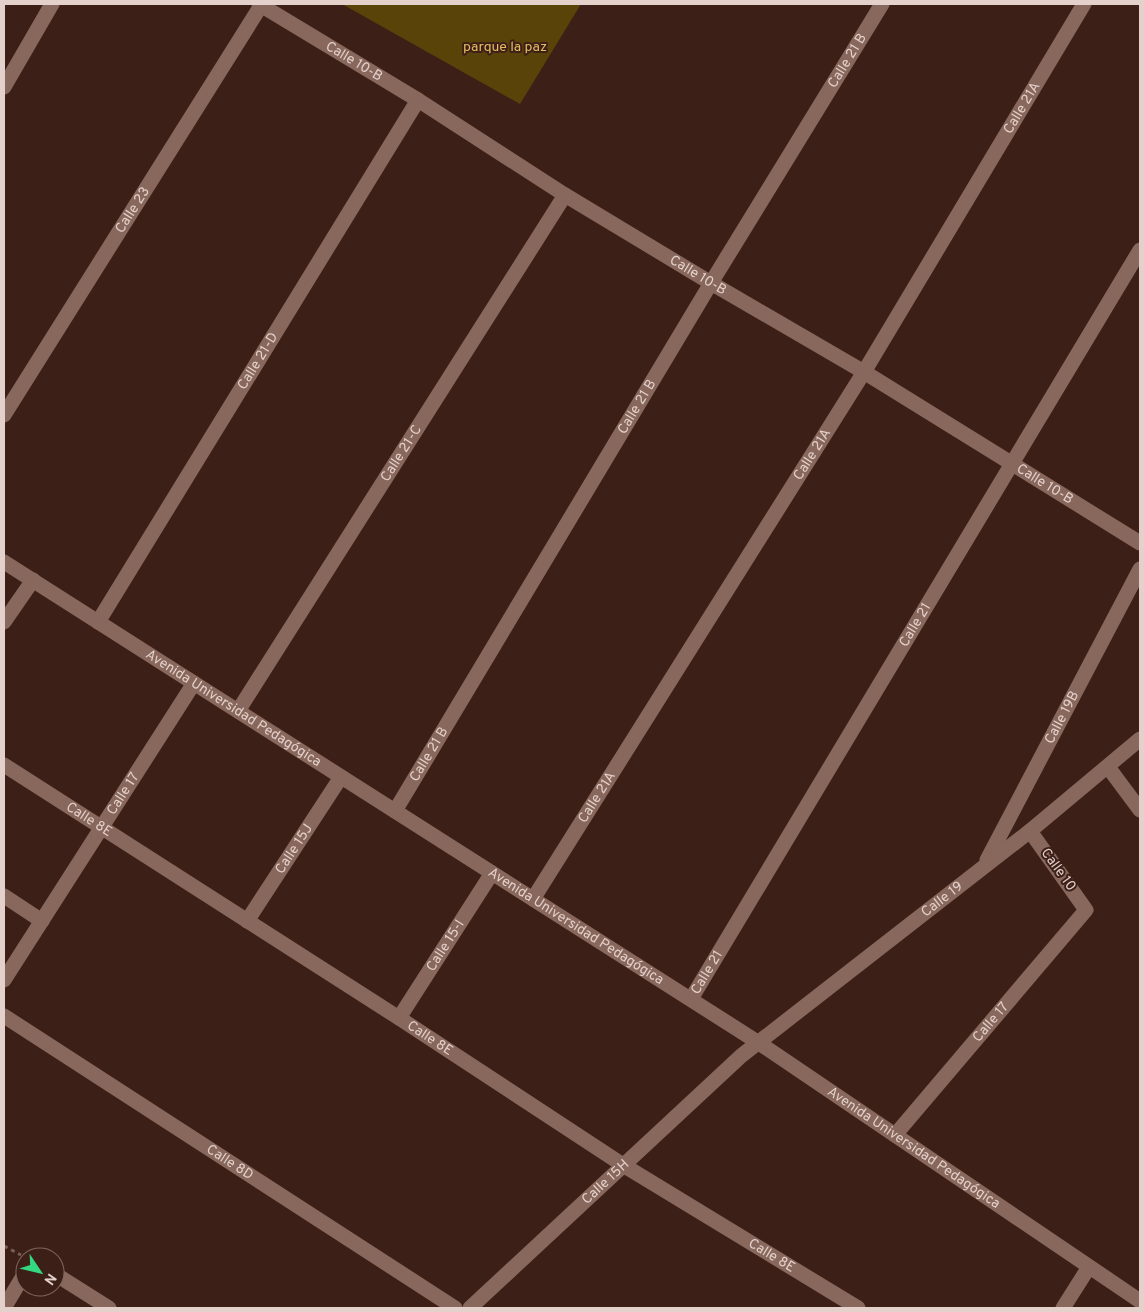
<svg xmlns="http://www.w3.org/2000/svg" width="1144" height="1312" font-family="Overpass,sans-serif">
<rect width="100%" height="100%" fill="#3c2018"/>
<path fill="#5a4309" d="M342,4H581L520,104Z"/>
<g fill="none" stroke-linecap="round" stroke-linejoin="round">
<path stroke="#775e57" stroke-width="3" stroke-dasharray="4 4" stroke-linecap="butt" d="M4,1246L21,1255"/>
<g stroke="#88675d" stroke-width="15">
<path id="s1" d="M259,4L418,100L565,195L711,283L864,372L1140,543"/>
<path d="M4,87L52,4"/>
<path id="s2" d="M4,415L262,4"/>
<path id="s3" d="M4,562L759,1043L1140,1301"/>
<path d="M4,622L33,580"/>
<path id="s4" d="M98,622L418,100"/>
<path id="s5" d="M238,711L565,195"/>
<path id="s6" d="M4,765L399,1018L623,1165L858,1308"/>
<path d="M1108,767L1140,810"/>
<path id="s7" d="M395,811L711,283L882,4"/>
<path id="s8" d="M987,860L1140,569"/>
<path d="M4,896L42,921"/>
<path id="s9" d="M533,899L864,372L1084,4"/>
<path id="s10" d="M247,921L341,777"/>
<path id="s11" d="M4,980L194,683"/>
<path id="s12" d="M691,999L1140,250"/>
<path id="s13" d="M4,1016L455,1308"/>
<path id="s14" d="M399,1018L492,873"/>
<path id="s15" d="M895,1135L1086,910L1030,831"/>
<path d="M55,1274L109,1308"/>
<path d="M4,1308L25,1273"/>
<path id="s16" d="M470,1308L741,1056L1030,831L1140,739"/>
<path d="M1063,1308L1089,1267"/>
</g>
</g>
<g text-anchor="middle" dominant-baseline="central" stroke-width="4" stroke-linejoin="round" paint-order="stroke">
<g font-size="14" fill="#e6bb62" stroke="#3c2018">
<text x="505" y="47">parque la paz</text>
</g>
<g font-size="14" fill="#e4d1cb" stroke="#3c2018">
<text stroke="none"><textPath href="#s7" startOffset="876">Calle 21 B</textPath></text>
<text stroke="none"><textPath href="#s1" startOffset="111">Calle 10-B</textPath></text>
<text stroke="none"><textPath href="#s9" startOffset="930">Calle 21A</textPath></text>
<text stroke="none"><textPath href="#s2" startOffset="242">Calle 23</textPath></text>
<text stroke="none"><textPath href="#s1" startOffset="516">Calle 10-B</textPath></text>
<text stroke="none"><textPath href="#s4" startOffset="306">Calle 21-D</textPath></text>
<text stroke="none"><textPath href="#s7" startOffset="471">Calle 21 B</textPath></text>
<text stroke="none"><textPath href="#s5" startOffset="305">Calle 21-C</textPath></text>
<text stroke="none"><textPath href="#s9" startOffset="525">Calle 21A</textPath></text>
<text stroke="none"><textPath href="#s1" startOffset="921">Calle 10-B</textPath></text>
<text stroke="none"><textPath href="#s12" startOffset="436">Calle 21</textPath></text>
<text stroke="none"><textPath href="#s3" startOffset="272">Avenida Universidad Pedagógica</textPath></text>
<text stroke="none"><textPath href="#s8" startOffset="161">Calle 19B</textPath></text>
<text stroke="none"><textPath href="#s7" startOffset="66">Calle 21 B</textPath></text>
<text stroke="none"><textPath href="#s11" startOffset="221">Calle 17</textPath></text>
<text stroke="none"><textPath href="#s9" startOffset="120">Calle 21A</textPath></text>
<text stroke="none"><textPath href="#s6" startOffset="101">Calle 8E</textPath></text>
<text stroke="none"><textPath href="#s10" startOffset="86">Calle 15J</textPath></text>
<text transform="translate(1058 870) rotate(54)">Calle 10</text>
<text stroke="none"><textPath href="#s16" startOffset="625">Calle 19</textPath></text>
<text stroke="none"><textPath href="#s3" startOffset="678">Avenida Universidad Pedagógica</textPath></text>
<text stroke="none"><textPath href="#s14" startOffset="86">Calle 15-I</textPath></text>
<text stroke="none"><textPath href="#s12" startOffset="31">Calle 21</textPath></text>
<text stroke="none"><textPath href="#s15" startOffset="148">Calle 17</textPath></text>
<text stroke="none"><textPath href="#s6" startOffset="506">Calle 8E</textPath></text>
<text stroke="none"><textPath href="#s3" startOffset="1082">Avenida Universidad Pedagógica</textPath></text>
<text stroke="none"><textPath href="#s13" startOffset="269">Calle 8D</textPath></text>
<text stroke="none"><textPath href="#s16" startOffset="185">Calle 15H</textPath></text>
<text stroke="none"><textPath href="#s6" startOffset="911">Calle 8E</textPath></text>
</g>
</g>
<rect width="1144" height="1312" fill="none" stroke="#e4d1cb" stroke-width="10"/>
<g transform="translate(40 1272) rotate(125)"><circle r="24" fill="#3c2018" stroke="#7f6760"/>
<path d="M0-4L9 19L0 12L-9 19Z" fill="#34d881"/>
<text y="-8" font-size="14" font-weight="bold" text-anchor="middle" fill="#e4d1cb">N</text>
</g>
</svg>
